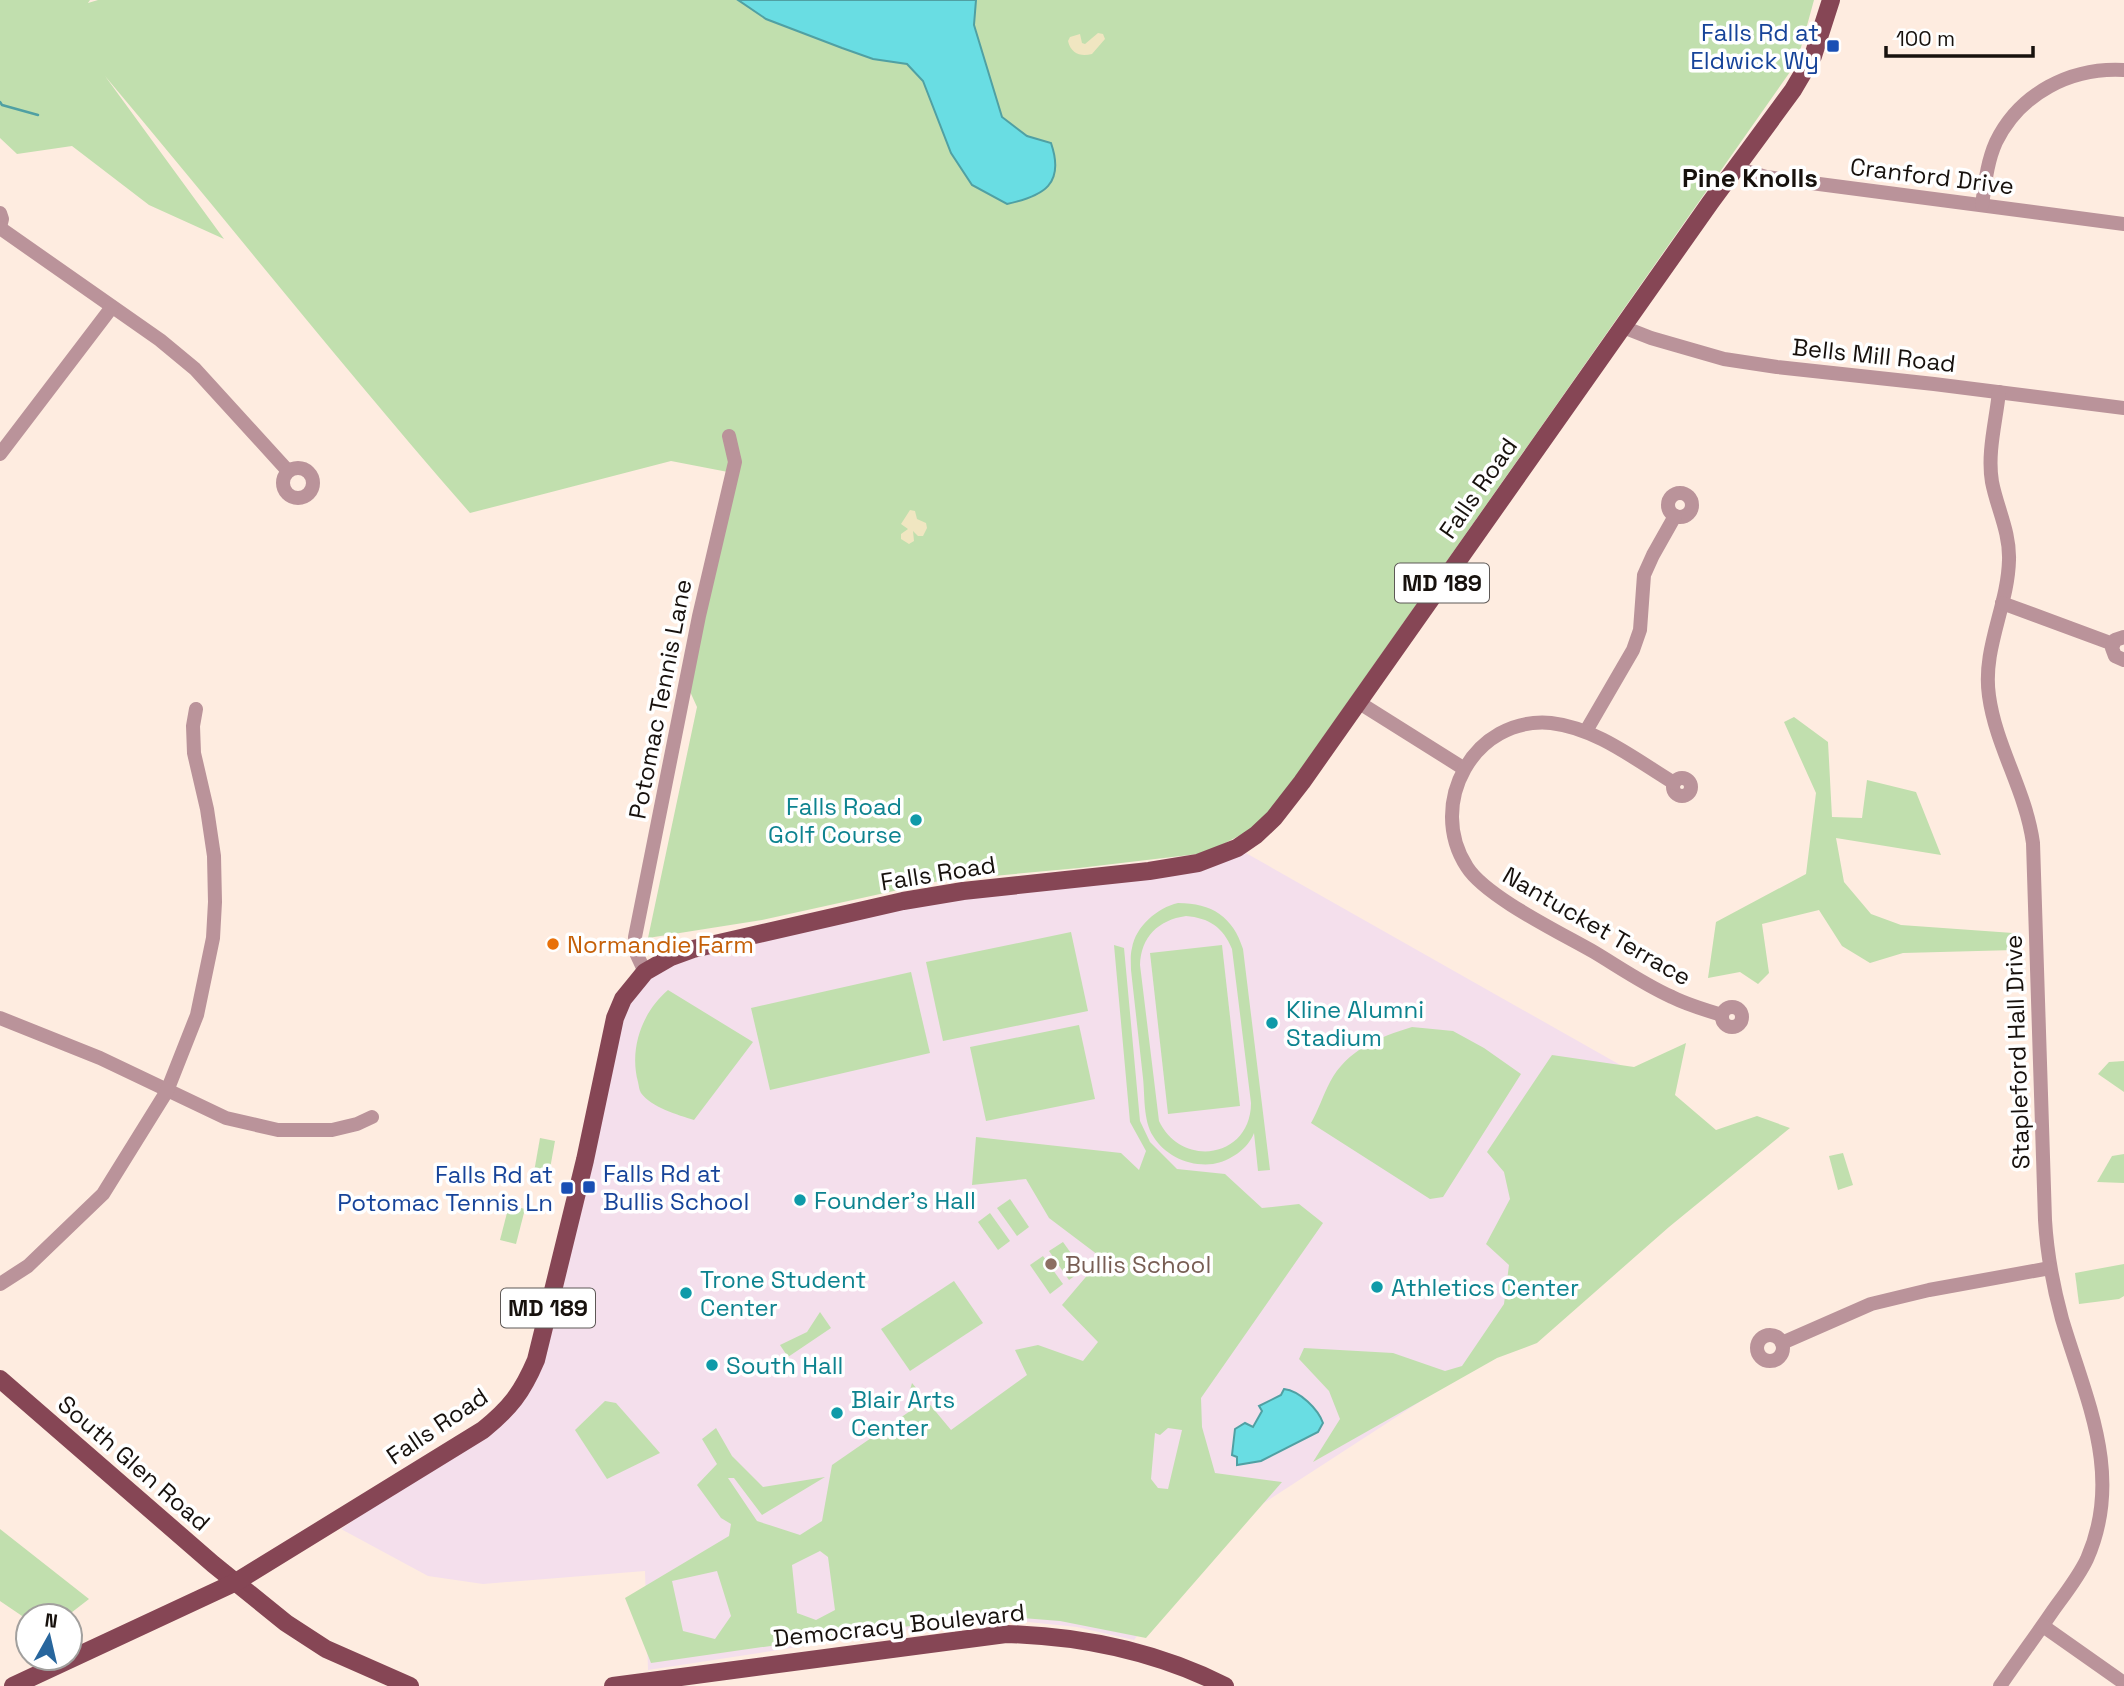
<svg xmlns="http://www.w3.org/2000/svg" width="2124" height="1686" font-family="'Space Grotesk',sans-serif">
<rect width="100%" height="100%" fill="#feece0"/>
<path fill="#f4dfec" d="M1237,848L1645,1079L1495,1353L1219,1532L1134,1640L1077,1627L1009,1620L954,1623L648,1670L645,1571L483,1584L428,1576L341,1529L483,1430L525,1384L615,1018L655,965L903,901L1149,871Z"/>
<g fill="#c1dfae" fill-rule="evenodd">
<path d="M0,0H90L88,3L98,0H1814L1797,62L1286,790L1256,827L1206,853L1079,868L939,881L762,920L648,938L697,707L683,676L728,472L671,461L470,513C345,370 227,221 105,76L224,239L149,205L72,146L17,154L0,138Z"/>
<path d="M1794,717L1828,742L1832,817L1862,818L1867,780L1916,792L1941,855L1836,838L1844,882L1871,914L1901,925L2013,933L2015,950L1903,953L1870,963L1842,946L1819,910L1762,924L1769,973L1758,984L1740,972L1708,978L1716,922L1806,874L1816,793L1784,722Z"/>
<path d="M1178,903C1212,903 1233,917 1243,949L1270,1170L1258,1171L1254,1133C1248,1149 1230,1161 1213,1164C1190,1167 1165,1156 1153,1136C1143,1120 1145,1096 1143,1078C1139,1042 1135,1006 1131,970C1131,963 1130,955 1132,948C1136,926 1157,908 1178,903ZM1186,916C1209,918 1223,927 1232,949L1251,1103C1251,1158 1182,1169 1159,1121L1140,965C1141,937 1158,920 1186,916Z"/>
<path d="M1071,932L1088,1011L943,1041L926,962Z"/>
<path d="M1114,945L1124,948L1140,1121L1150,1142L1177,1169L1225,1174L1262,1208L1299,1204L1323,1223L1201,1398L1202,1427L1215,1473L1282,1482L1146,1638L1060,1621L987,1615L651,1663L625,1598L729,1536L731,1524L721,1518L697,1485L717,1464L702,1439L716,1428L732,1456L763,1487L825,1477L762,1515L734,1478H728L757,1521L800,1535L822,1521L832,1465L916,1407L910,1390L912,1383L951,1430L1027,1375L1015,1350L1038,1345L1083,1361L1098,1342L1062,1305L1102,1258L1049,1218L1026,1179L972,1185L976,1137L1121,1153L1139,1170L1146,1151L1130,1122ZM1168,1428L1182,1430L1168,1489L1158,1488L1151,1479L1155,1433L1160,1435ZM820,1551L828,1557L835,1610L816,1620L797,1613L792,1565ZM717,1571L731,1616L715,1639L683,1631L672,1581Z"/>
<path d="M1222,945L1240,1106L1168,1114L1150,953Z"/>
<path d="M911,972L930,1053L770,1090L751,1008Z"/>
<path d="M668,990L753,1042L694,1120C678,1115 651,1107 641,1093C639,1090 639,1086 638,1082C629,1049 642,1012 668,990Z"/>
<path d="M1079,1025L1095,1099L986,1121L970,1047Z"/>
<path d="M1412,1027L1453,1031L1484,1048L1521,1074L1443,1197L1430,1199L1311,1123C1319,1109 1323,1095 1330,1082C1347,1050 1379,1037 1412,1027Z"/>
<path d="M1686,1043L1675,1095L1716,1130L1757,1116L1790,1128L1669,1227L1537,1343L1497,1358L1313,1462L1340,1419L1329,1391L1299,1359L1304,1348L1393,1353L1445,1371L1462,1366L1504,1304L1509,1265L1486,1244L1510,1199L1504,1172L1487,1152L1552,1055L1634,1067Z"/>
<path d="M2124,1061V1092L2098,1074L2109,1062Z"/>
<path d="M540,1138L555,1141L549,1174L534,1172Z"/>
<path d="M1843,1153L1853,1185L1838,1190L1829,1156Z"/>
<path d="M2124,1154V1183L2097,1182L2112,1156Z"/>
<path d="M1010,1199L1029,1227L1017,1236L997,1208Z"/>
<path d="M509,1205L525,1209L516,1244L500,1240Z"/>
<path d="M990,1213L1010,1241L998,1250L978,1222Z"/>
<path d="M1063,1242L1083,1270L1069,1280L1049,1251Z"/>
<path d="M1043,1256L1063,1284L1050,1294L1030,1265Z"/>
<path d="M2124,1264V1296L2119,1299L2079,1304L2075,1273Z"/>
<path d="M954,1281L983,1323L910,1371L881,1329Z"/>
<path d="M820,1312L831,1328L788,1357L780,1345L807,1332Z"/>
<path d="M605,1401L616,1403L660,1453L607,1479L575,1430Z"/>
<path d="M0,1529L89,1599L67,1616H28V1620L0,1601Z"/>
</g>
<g fill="#f0e6c1">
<path d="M1098,33L1103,34L1105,39L1092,54C1081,57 1071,54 1068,41L1070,37L1080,34L1082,43L1085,44Z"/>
<path d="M910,510L915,511L917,519L926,523L927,528L923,536H918L913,531L914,541L909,544L901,539V534L908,529L901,524Z"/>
</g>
<g fill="#69dde3" stroke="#50a0a3" stroke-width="2">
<path d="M738,0H976L974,25L1002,117L1027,136L1051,143C1065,184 1044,196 1007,204L972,185L951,153L923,81L907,64L873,59L842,48L766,19Z"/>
<path d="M1284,1389C1300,1391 1318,1409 1323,1423L1318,1432L1261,1461L1237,1465V1457L1232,1455L1235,1429L1245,1423L1253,1427L1262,1411L1259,1406L1281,1395Z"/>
</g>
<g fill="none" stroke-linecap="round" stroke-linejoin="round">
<path stroke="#50a0a3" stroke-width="2.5" d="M0,102L2,105L38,115"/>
<g stroke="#ba939a" stroke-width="14">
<path d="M1736,168L1766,177L2124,224"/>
<path d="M1982,205C1985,184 1987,162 1996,142C2020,93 2071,67 2124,70"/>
<path d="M0,213L2,219L0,227"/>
<path d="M0,228L160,340L195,369L288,471"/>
<path d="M1623,327L1651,338L1724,359L1777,367L1934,384L2124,408"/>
<path d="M1999,392C1996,421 1987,453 1992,482C1997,508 2010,532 2009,560C2008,606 1982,649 1989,696C1996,747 2026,791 2033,843L2045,1220C2047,1254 2053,1286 2062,1319C2086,1400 2124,1475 2087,1559C2078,1578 2064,1595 2052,1612C2035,1637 2017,1661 2000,1686"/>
<path d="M0,454L112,307"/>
<circle cx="298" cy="483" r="15"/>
<circle cx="1680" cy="505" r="12"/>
<path d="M2002,603L2113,644"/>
<path d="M2124,637L2115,640L2112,648L2115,656L2124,660"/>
<path d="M1358,702L1463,768"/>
<path d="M1586,731L1633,650L1640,630L1644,575L1653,555L1675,516"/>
<circle cx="1682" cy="787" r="9"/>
<path d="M1674,783C1636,760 1596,728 1551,723C1474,716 1426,804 1467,867C1486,897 1561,933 1594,952C1619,967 1645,985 1672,997C1688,1005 1705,1010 1722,1015"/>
<path d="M645,972L637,955L635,937L699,616L735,462L729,436"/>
<circle cx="1732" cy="1017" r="10"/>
<path d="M0,1018L100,1058L226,1118L278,1130H332L357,1124L372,1117"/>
<path d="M0,1284L28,1266L103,1194L167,1091L197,1015L213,938L215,902L214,856L207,809L194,753L193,726L196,709"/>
<circle cx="1770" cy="1348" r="13"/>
<path d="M1782,1343L1871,1304L1929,1290L2050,1268"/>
<path d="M2043,1626L2124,1683"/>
</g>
<g stroke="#864655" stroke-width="18">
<path d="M0,1379L213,1564L286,1623L326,1649L410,1686"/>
<path d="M13,1686L236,1582L483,1430C510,1408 522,1393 536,1360L585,1160L615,1018L623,999L645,972L671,957L693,949L903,901L963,891L1149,871L1198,863L1237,848L1256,835L1274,818L1302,782L1710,203L1793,90L1813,56L1831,0"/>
<path d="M613,1686L1006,1634C1082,1636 1157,1652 1225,1686"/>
</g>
</g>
<g fill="#1a4fb4" stroke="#fff" stroke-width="2.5">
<rect x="1826" y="39" width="14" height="14" rx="3.5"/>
<rect x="582" y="1180" width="14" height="14" rx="3.5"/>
<rect x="560" y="1181" width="14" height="14" rx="3.5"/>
</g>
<g fill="#0f9aa8" stroke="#fff" stroke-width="2.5">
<circle cx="916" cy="820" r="7"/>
<circle cx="1272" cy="1023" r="7"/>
<circle cx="800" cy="1200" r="7"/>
<circle cx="1377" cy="1287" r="7"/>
<circle cx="686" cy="1293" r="7"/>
<circle cx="712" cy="1365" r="7"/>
<circle cx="837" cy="1413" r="7"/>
</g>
<circle fill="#e8710a" stroke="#fff" stroke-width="2.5" cx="553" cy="944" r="7"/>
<circle fill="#8d6e63" stroke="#fff" stroke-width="2.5" cx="1051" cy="1264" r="7"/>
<g text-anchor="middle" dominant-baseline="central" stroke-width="7" stroke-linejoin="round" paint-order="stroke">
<g fill="#fff" stroke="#5d5856" stroke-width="2">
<rect x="1395" y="563.5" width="94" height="39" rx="5"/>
<rect x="501" y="1288.5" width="94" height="39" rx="5"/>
</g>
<g font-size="23" font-weight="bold" fill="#17110d">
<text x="1442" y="583">MD 189</text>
<text x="548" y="1308">MD 189</text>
</g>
<g font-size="24" fill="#164399" stroke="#fff" text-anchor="end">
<text x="1819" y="32">Falls Rd at<tspan x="1819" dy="28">Eldwick Wy</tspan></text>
<text x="603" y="1173" text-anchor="start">Falls Rd at<tspan x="603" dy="28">Bullis School</tspan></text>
<text x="553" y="1174">Falls Rd at<tspan x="553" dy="28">Potomac Tennis Ln</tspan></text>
</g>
<g font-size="24" fill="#17110d" stroke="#fff">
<text transform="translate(1932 176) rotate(7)">Cranford Drive</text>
<text transform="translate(1874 355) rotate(6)">Bells Mill Road</text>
<text transform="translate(1478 488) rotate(-55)">Falls Road</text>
<text transform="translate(660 699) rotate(-79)">Potomac Tennis Lane</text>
<text transform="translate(938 873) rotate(-9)">Falls Road</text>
<text transform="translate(1597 926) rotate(30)">Nantucket Terrace</text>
<text transform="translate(2017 1052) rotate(-92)">Stapleford Hall Drive</text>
<text transform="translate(437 1426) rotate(-34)">Falls Road</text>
<text transform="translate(134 1463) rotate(41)">South Glen Road</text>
<text transform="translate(899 1625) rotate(-6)">Democracy Boulevard</text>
</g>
<g font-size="24" fill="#0d838f" stroke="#fff" text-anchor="start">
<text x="902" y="806" text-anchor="end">Falls Road<tspan x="902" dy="28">Golf Course</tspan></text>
<text x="1286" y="1009">Kline Alumni<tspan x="1286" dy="28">Stadium</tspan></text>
<text x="814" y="1200">Founder's Hall</text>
<text x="700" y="1279">Trone Student<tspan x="700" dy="28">Center</tspan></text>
<text x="1391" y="1287">Athletics Center</text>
<text x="726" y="1365">South Hall</text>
<text x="851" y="1399">Blair Arts<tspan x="851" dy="28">Center</tspan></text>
</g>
<g font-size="24" fill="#c56008" stroke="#fff" text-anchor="start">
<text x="567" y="944">Normandie Farm</text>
</g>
<g font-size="24" fill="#785e54" stroke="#fff" text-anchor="start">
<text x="1065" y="1264">Bullis School</text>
</g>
<g font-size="26" font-weight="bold" fill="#17110d" stroke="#fff">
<text x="1750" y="178">Pine Knolls</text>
</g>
</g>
<g transform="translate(49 1637) rotate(8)"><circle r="33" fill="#ffffff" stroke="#a2a09e" stroke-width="2"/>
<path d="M0-5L12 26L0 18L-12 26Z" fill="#28669d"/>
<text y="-10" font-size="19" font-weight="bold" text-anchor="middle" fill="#17110d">N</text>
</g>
<path d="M1886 46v10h147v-10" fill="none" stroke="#17110d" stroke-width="3.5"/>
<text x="1896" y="46" font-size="21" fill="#17110d" stroke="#ffffff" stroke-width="5" paint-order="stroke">100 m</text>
</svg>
